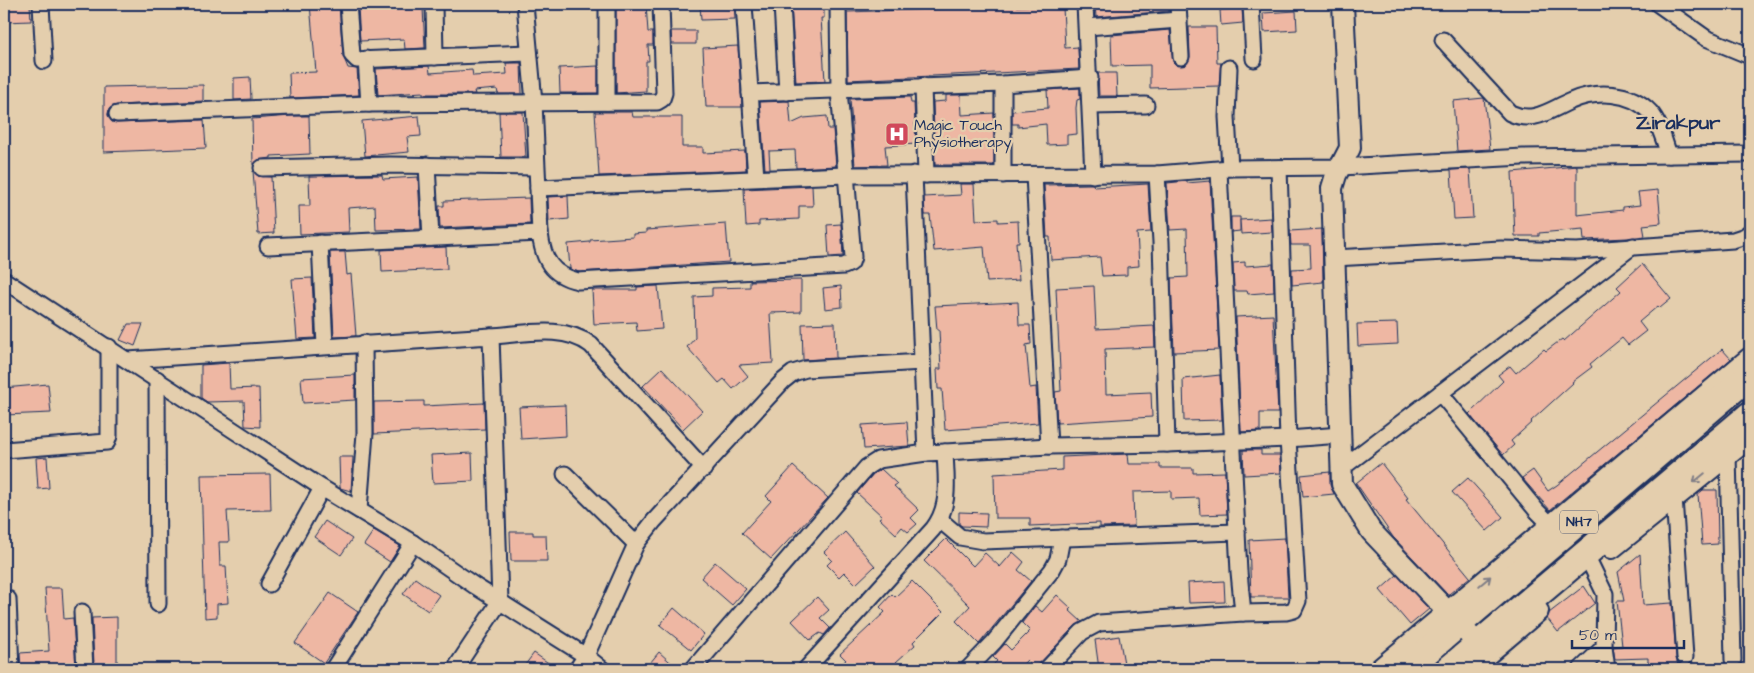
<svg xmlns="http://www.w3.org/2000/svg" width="1754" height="673" font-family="'Architects Daughter',sans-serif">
<rect width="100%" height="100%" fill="#e4cead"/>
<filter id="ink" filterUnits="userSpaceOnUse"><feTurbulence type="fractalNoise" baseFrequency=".02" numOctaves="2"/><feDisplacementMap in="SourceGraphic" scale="10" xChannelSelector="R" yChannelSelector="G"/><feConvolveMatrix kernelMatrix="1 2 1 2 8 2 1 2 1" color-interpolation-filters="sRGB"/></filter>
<g filter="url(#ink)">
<g fill="#eeb7a3" stroke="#1b2f5e">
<path d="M4,4H30L31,21L4,22Z"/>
<path d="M310,4H339L343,56L348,68L357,69L359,95L290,98L289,73L316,72Z"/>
<path d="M616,4H646L648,32H653V45H648L649,61H646V91L616,93Z"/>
<path d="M700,4H734L735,19L701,20Z"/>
<path d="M791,4H824V18H821L825,81L796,82Z"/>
<path d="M1095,4H1169V11L1096,17Z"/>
<path d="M1056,5V7H1063L1065,48L1078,47L1079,69L848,80L847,12Z"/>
<path d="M358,7H377V11L423,8L425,48L405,49L404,39L360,41Z"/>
<path d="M1242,9L1243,23L1221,25L1220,10Z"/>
<path d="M1296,11L1297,30L1264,32L1263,13Z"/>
<path d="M1189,27H1216L1217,63H1221L1219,86L1150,88V65L1112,66L1111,35L1170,30L1173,62L1177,66L1186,65L1190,57Z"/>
<path d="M671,31H696V44H672Z"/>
<path d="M738,46L742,107H706L703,48Z"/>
<path d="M506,63H521L522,94H498L497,89L474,91L475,94H423V92L378,95L376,69L429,66L430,73L472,70L473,76L507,74Z"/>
<path d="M598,66V93H560L559,68Z"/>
<path d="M1098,73H1116L1117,96H1099Z"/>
<path d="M250,77L251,99L234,100V78Z"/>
<path d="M203,85V101L117,105L109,109L108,115L112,122L117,123L204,120L206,148L104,152V87Z"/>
<path d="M1080,88V99L1077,100L1076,108L1077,134L1067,135V144L1047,145L1046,124L1018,127V124H1012V111L1048,108L1047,90Z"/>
<path d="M946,95H961L962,115L994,113V165H935L933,102L946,101Z"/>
<path d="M910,97L911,103H914L916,144L885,146L887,165L855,166L850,99Z"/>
<path d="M1484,98L1490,149L1457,151L1453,101Z"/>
<path d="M789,101L791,124L804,118L827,116L828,129H833L836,166L796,168L795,150L769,151L770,169H765L760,102Z"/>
<path d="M499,112H523L526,157H501Z"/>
<path d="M595,112H632L633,117H682V147H703V153L745,151L746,170L599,176Z"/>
<path d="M291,116H309L310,154L271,156V158L258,160L253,165L252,119Z"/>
<path d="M419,116L421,136L407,137L409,152L365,156L362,121Z"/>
<path d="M1577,166V215L1623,210V207L1640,205L1638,192L1658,190L1661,223L1643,225L1645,236L1627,238L1584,240L1583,229L1539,233V236H1515L1512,172Z"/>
<path d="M1470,169L1473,218L1454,219L1451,170Z"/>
<path d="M253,171L258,176L271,177L274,233L258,234Z"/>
<path d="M382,175L383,179L418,177L421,229L376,230L375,206L348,208L349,232L300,234L299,206H310L309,176Z"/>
<path d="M1187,181V183L1210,181L1219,350L1174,352L1171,278L1188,277L1187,229L1170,230L1167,183Z"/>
<path d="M960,184H974L976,220L998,219V222L1018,221L1019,242H1016L1019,280L987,282L984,247L934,251L930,215H925L924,197L961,195Z"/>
<path d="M1090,184H1093L1094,187L1148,184L1151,232L1137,233L1139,266L1127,267V275L1102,276L1100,257L1051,260L1050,237H1047L1044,185Z"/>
<path d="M812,186L813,206H799V219L759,221V225L746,226L744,189Z"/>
<path d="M568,196L569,219L549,221L548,197Z"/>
<path d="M529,198L530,224L440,228L439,206H444V201Z"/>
<path d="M1231,217H1240V231L1231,232Z"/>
<path d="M1271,218L1272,232L1241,234L1240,220Z"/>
<path d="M726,224L729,262L579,272L570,269L568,244L590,242V240L633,237V234L646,233V230Z"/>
<path d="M841,224L843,256L829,257L827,225Z"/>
<path d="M1322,229L1323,282L1292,285V269L1311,268L1310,245H1291L1290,231Z"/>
<path d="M446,247L447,269L382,272L381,250Z"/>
<path d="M330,252H345L347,275L351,274L356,336L334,337Z"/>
<path d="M1245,262V266L1273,264L1274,292L1248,294L1247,291H1234L1233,263Z"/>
<path d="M1642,264L1671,299L1660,308L1658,306L1639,322L1646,331L1628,345L1622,338L1590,364L1592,367L1572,382L1573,383L1531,421L1532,422L1511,441L1514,445L1503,455L1469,414L1503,381L1498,375L1510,366L1516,373L1544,349L1546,351L1562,339L1564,341L1621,291L1617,287Z"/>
<path d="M312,278L315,338L297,339L292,279Z"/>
<path d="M801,280V312L770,313L773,363L739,365L748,376L733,389L724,379L719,383L687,347L695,338L694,297L712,296V288L750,287V281Z"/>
<path d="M658,286L662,329L637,331L636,322L594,324L592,290H637V287Z"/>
<path d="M841,286L842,307L825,309L823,288Z"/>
<path d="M1094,286L1096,329L1154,326L1155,347L1105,349L1106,394L1151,392L1152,417L1057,423L1055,392L1061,391L1056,288Z"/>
<path d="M1018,302L1019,325H1030L1031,344L1026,345L1030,388L1036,387L1038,423L945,430L942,389H938L937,369H941L939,330H937L935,306Z"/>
<path d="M1273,315L1278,413H1260V431L1241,432L1236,317Z"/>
<path d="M835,323L836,358L803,360L802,324Z"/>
<path d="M1397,323L1398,344L1358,346L1357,324Z"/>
<path d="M128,324H143L135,346L120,340Z"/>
<path d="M1722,349L1731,359L1550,510L1522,478L1533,470L1548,491L1557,485Z"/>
<path d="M229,363L230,389L259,388L260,427L245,426L244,401L207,402L201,398V365Z"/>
<path d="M662,368L702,411L683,429L643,386Z"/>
<path d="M355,375V400L303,403L301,378Z"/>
<path d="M1220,375L1222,420L1184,421L1183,379Z"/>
<path d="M48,384L51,413L4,415V388Z"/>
<path d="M424,401V406L484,403L485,429L374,434V402Z"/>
<path d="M565,405L566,436L521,439L519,407Z"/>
<path d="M907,422L909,446L864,449L862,425Z"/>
<path d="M1243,450H1261V455H1280L1281,473L1244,475Z"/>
<path d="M472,453L473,481L433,483L431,455Z"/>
<path d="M1128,454L1129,464H1160V468H1193V473L1225,472L1227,514L1200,515L1199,498L1171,499V491L1133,492L1134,526L1100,527V523L1030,526V518H995L994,474L1062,470V457Z"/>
<path d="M47,457L49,488L38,489L36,458Z"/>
<path d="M339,457H353L351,491L340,488Z"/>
<path d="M1381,463L1408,498L1406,499L1470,577L1449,594H1447L1393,537L1356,483Z"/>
<path d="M793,466L828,498L771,559L742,533L771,501L766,496Z"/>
<path d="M881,469L897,484L894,486L919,510L911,518L917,524L908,532L902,527L896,534L879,518L882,516L857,493L873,474Z"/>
<path d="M1330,472V485L1334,494L1303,497L1301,475Z"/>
<path d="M270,474L271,510L227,511L229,542H219L220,566H226L228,603L217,604V617L205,618L201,475Z"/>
<path d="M1468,478L1503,517L1487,531L1452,492Z"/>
<path d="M1703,490H1717L1718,544L1702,545L1698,494Z"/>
<path d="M959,512L987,513L986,527L962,526L959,524Z"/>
<path d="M325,521L352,539L341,555L314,537Z"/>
<path d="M374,530L400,546L390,562L364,545Z"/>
<path d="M510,532H533V535H546L547,561H511Z"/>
<path d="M845,532L875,566L856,584L844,572L839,577L827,565L832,560L824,552Z"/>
<path d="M1285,538L1288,597H1251L1249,540Z"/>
<path d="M946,539L973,566L985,553L1000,567L1013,552L1024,562L1018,570L1031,581L979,644L956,621L970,606L924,561Z"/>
<path d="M1640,554L1643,605L1672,603L1676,658L1679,669H1648V658L1615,659L1613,647L1622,646L1617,601H1624L1618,572Z"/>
<path d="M715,562L746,589L732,605L701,578Z"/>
<path d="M1397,575L1429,609L1410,625L1380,590Z"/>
<path d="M415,578L439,595L428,611L403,594Z"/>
<path d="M912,581L943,612L913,642L915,645L896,662L904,669H836L846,660L840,654L885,612L880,607L892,594L895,597Z"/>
<path d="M1224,581L1225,602L1189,603L1188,583Z"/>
<path d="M1584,586L1595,603L1558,632L1547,618L1549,613Z"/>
<path d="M45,588H62L64,619L73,618L76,669H21L20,653L49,651Z"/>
<path d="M330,593L358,612L324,663L295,643Z"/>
<path d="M1057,595L1071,608L1069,610L1082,622L1075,626L1035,668L1027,660L1018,669H989L997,661L993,657L1005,644L1011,650L1030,631L1022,623L1035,606L1042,612Z"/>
<path d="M817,597L829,610L820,618L830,628L824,635L820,633L810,640L792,621Z"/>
<path d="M674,608L704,634L691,650L660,625Z"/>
<path d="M117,617V664L94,665L92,618Z"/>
<path d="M1119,636L1125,669H1099L1095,640Z"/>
<path d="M659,652L678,669H645Z"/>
<path d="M534,653L557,669H522Z"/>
</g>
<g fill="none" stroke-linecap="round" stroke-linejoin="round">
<g stroke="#1b2f5e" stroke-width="19">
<g id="street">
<path d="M41,4L44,61"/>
<path d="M348,4L352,55L357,60L529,53"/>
<path d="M434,4L435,57"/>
<path d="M525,4L534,102L540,233"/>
<path d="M607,4V102"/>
<path d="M744,4L756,178"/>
<path d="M782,4L787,92"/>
<path d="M1085,4L1093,175"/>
<path d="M1178,4L1181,57"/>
<path d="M1251,4L1254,59"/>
<path d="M1658,4L1706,38L1750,56"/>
<path d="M1087,27L1179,20"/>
<path d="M1443,40L1510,113C1534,124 1549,110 1571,101C1596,90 1630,91 1650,112C1660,123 1664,141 1669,155"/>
<path d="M366,59L369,104"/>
<path d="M1229,68L1227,117L1230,168"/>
<path d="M923,86L926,175"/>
<path d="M750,93L1003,84L1090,78"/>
<path d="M1091,106L1146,105"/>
<path d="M117,114L369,104L657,102L662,99L664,93L661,4"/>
<path d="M427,165L431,238"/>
<path d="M262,168L390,165L536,167"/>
<path d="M1219,170L1239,572L1243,613"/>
<path d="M1157,174L1161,242L1167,444"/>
<path d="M1003,175V84"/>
<path d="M1034,175L1049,446"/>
<path d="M538,188L845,175L1157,174L1230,168L1341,167L1523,157L1750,154"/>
<path d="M320,243L325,346"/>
<path d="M268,246L540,233C543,259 551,275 578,281L844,266L851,263L853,257L839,90L838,4"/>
<path d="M1334,258L1501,249L1577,251L1733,240L1745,236L1750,232"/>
<path d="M4,280L322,488L413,543L475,586L586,656L602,669"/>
<path d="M491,336C524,334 564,324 591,345L704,469"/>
<path d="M128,360L491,336L500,601L455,669"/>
<path d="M157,379L158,604"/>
<path d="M1440,393L1537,511L1552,526"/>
<path d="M4,450L107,442L109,436V347"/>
<path d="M945,452L1049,446L1167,444L1288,439L1341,435"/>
<path d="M1728,454L1733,660"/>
<path d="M1342,468L1633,246"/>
<path d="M565,474L636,544"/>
<path d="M1674,498L1685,657"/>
<path d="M359,510L365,433L364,343"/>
<path d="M940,520L960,537L983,541L1237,532"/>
<path d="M269,584L322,488"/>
<path d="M8,599L11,669"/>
<path d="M82,612L85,669"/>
<path d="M1604,647L1607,669"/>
<path d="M333,669L413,543"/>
<path d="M577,669L586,656L636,544L654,521L783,381L793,373L806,369L922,362"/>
<path d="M693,669L867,467L878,460L926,453"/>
<path d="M806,669L933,529C951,506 946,480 945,452L926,453L914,174"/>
<path d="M968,669L994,642L1052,570L1058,559L1062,538"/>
<path d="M1047,669L1082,632L1099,623L1243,613L1286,612L1294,610L1298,601L1288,439L1279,168"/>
<path d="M1581,669L1604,647L1605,594L1591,565"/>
</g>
</g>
<g stroke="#1b2f5e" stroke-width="24">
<g id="secondary">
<path d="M1343,4L1350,148L1336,175L1332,188L1342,484L1371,531L1478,644"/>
<path d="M1612,548L1750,437"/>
<path d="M1380,669L1750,358"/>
<path d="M1470,669L1538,611"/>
</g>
</g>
<g stroke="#1b2f5e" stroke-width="30">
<g id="highway">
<path d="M1406,669L1750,375"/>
<path d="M1449,669L1750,415"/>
</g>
</g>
<use href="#street" stroke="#e4cead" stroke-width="15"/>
<use href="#secondary" stroke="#e4cead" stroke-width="20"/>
<use href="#highway" stroke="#e4cead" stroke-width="26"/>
</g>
<defs><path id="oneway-shaft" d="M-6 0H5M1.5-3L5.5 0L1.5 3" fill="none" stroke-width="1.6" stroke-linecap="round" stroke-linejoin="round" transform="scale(1.25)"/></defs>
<g stroke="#807e86">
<use href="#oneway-shaft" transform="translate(1699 478) rotate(141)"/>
<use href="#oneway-shaft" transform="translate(1485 581) rotate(-40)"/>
</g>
</g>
<defs>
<g id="hospital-square" transform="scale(1.25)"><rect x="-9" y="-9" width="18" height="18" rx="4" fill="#d1495b" stroke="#e4cead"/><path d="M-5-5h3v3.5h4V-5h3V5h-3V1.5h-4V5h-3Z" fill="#fff"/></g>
</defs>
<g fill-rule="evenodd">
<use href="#hospital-square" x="897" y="134"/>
</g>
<g text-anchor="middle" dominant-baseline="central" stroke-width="4.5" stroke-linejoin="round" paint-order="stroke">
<rect fill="#e4cead" stroke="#575f76" stroke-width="1" x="1560" y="510.5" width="38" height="23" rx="4"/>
<g font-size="14" font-weight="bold" fill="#1b2f5e">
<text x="1579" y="522">NH7</text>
</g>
<g font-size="15" fill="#1b2f5e" stroke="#e4cead" text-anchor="start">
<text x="914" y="125">Magic Touch<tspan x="914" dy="17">Physiotherapy</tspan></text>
</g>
<g font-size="20" font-weight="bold" fill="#1b2f5e" stroke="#e4cead">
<text x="1678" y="123">Zirakpur</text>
</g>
</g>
<rect width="1754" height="673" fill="none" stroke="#e4cead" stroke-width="20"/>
<rect x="10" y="10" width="1734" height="653" fill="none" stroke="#1b2f5e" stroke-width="2" filter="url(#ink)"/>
<path d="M1572 640v8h112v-8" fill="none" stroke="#1b2f5e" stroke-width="2.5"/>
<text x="1579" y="640" font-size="15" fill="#1b2f5e" stroke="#e4cead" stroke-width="4" paint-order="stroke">50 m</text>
</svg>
